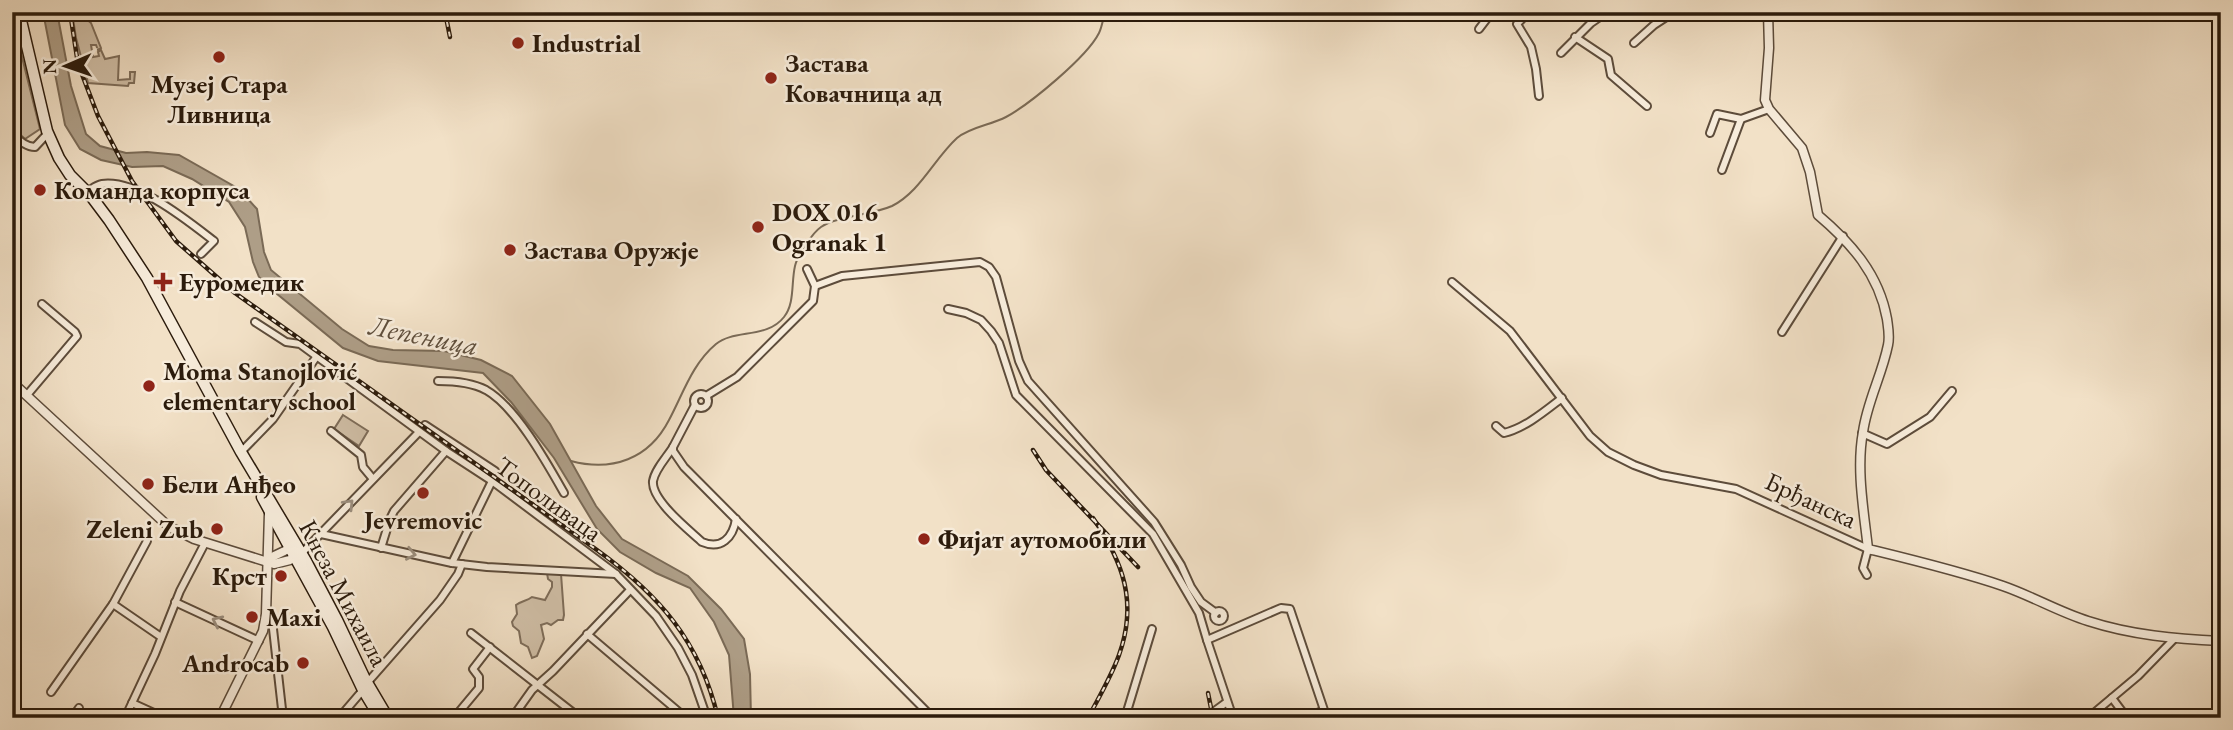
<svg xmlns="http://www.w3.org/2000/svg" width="2233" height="730" font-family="'EB Garamond',serif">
<rect width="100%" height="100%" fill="#f2e1c7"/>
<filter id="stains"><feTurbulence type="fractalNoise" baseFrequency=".00286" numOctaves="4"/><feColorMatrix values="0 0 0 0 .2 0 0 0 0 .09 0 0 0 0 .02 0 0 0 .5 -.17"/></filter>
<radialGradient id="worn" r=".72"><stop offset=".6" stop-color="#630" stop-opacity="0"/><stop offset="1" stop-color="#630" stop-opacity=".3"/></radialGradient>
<g fill="#d0bfa7" stroke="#7e6d5a" stroke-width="2">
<path d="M72,12H78L91,23L101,48L98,50L96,45H91L93,57L99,56L98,52L101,50L105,59L119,56L118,80L130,79V72H135L134,83H129L128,86L88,83L76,38Z"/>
<path d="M12,17L40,129L25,139L12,127Z"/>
<path d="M343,415L368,431L359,446L334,429Z"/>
<path d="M547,573L561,574L564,615L563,620H558L551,625L547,623L541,625L544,639L537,656L532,658L528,647L521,643L519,631L513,626L512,622L517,614L516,605C521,601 527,601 532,597L545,600L552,587V582L548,579Z"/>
</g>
<path fill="#ae9e87" stroke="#7a6a56" stroke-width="2" d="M43,12H57L71,86L86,134L100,146L126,153L147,152L179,155L239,189L257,209L264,252L271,270L342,329L369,346L393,350L444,351L481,360L512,376L550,424L596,506L622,539L688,576L721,609L744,639L750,674L751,718H734L729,655L714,622L690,588L656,573L620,552L597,529L554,458L511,402L483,373L378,361L343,348L271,289L259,277L253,262L245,227L229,202L192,179L163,166L132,167L101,160L80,149L65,125Z"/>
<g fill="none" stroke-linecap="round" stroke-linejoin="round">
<path stroke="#7a6a56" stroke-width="2" d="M571,461C612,472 649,459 669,420C683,394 692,364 716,344C734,329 767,339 784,317C795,303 791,283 795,266C797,257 812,233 821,227C837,216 872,215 892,206C920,192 934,159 957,138C970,127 991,125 1006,117C1030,104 1087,57 1099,33C1102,27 1103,19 1105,12"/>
<g stroke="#5d4c3b" stroke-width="10">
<g id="minor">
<path d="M1529,12L1517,24L1531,47L1536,69L1539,96"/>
<path d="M1479,29L1492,12"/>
<path d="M1575,37L1608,59L1611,75L1647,106"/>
<path d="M1634,43L1654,25L1674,12"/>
<path d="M1561,53L1591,23L1607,12"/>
<path d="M1710,133L1717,114L1741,119L1769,109"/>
<path d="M12,134C19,140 26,147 35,147L48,133"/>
<path d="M1722,170L1741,119"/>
<path d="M87,192C92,189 96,185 102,184C137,179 188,221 214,241L201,254"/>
<path d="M1452,282L1510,331L1590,436L1608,452L1634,465L1661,475L1736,489L1868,549L1863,568L1867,575"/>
<path d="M815,286L842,276L980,262L989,267L996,277L1019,361L1028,381L1154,522L1181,565L1191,587L1201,602L1216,613"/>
<path d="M948,309L966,313L981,320L991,331L999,343L1016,395L1153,534L1199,613L1207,640L1281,608L1290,609L1324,710L1306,718"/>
<path d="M255,322L286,342L300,344L446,451L492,481L616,574L656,616L678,648L692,675L707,718"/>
<path d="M1782,332L1843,236"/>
<path d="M438,381C454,381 471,382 486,390C516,407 547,463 564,493"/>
<circle cx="701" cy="401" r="7"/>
<path d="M27,395L77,336L75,332L42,304"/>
<path d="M706,396L737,377L813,301L815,286L807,269"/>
<path d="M695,405L673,447V451L684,467L933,718"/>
<path d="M425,425L495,471"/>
<path d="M1496,426L1504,433C1525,428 1545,411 1562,398"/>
<path d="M331,431L361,455L363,467L373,479"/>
<path d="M1862,433L1887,444L1930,417L1952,391"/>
<path d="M673,447C667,457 655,469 653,481C651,500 688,529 702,542C721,550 733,538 736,519"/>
<path d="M241,452L273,419L317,356"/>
<path d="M321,534L452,563L487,567L616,574"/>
<path d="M381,548L390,519L394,511L446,451"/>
<path d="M302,553L419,432"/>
<path d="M452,563L492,481"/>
<path d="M175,602L259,641"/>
<path d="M113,604L161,637"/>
<circle cx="1219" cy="616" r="5"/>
<path d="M266,614L272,620L283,718"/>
<path d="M471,633L580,718"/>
<path d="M587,634L686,718"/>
<path d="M1207,640L1233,718"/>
<path d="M367,683L440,600L458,574L462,564"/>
<path d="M51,692L113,604L147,541"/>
<path d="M2112,698L2127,718"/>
<path d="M132,703L165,718"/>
<path d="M72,718L79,708"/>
<path d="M125,718L155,654L180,591L205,543"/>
<path d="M339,718L363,690"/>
<path d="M454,718L479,688V677L473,669L490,647"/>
<path d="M512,718L532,690L553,671L630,590"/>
<path d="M1125,718L1152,629"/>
<path d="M1205,718L1227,702"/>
<path d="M2088,718L2138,676L2174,639"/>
</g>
</g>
<g stroke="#5d4c3b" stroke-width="11">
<g id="tertiary">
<path d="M1768,12L1769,48L1765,100L1769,109L1802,148L1810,172L1818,215C1851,243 1879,274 1887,319C1888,327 1890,336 1888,345C1882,375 1867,402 1863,432C1856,469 1864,512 1868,549C1913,560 1959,571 2003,586C2032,596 2059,612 2088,621C2131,635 2176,639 2221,641"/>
<path d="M12,382L168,526L194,539L274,564L290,560L298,556"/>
<path d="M268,561L274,556L295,546"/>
<path d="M220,718L263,631L266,614L269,513"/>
</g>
</g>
<g stroke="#2b1b0c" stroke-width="13">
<g id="secondary">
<path d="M19,12L47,131L59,158L70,175L91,196L109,220L147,278L241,452L306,561L337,620L365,679L388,718"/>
<path d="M262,497L333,627L363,690L380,718"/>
</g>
</g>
<use href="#minor" stroke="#f7ecdb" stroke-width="6"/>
<use href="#tertiary" stroke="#f7ecdb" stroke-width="8"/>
<use href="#secondary" stroke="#f7ecdb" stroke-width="10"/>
<g stroke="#2b1b0c" stroke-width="4.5">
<g id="rail">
<path d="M70,12L78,64L98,116L132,181L176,241L235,293L597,550C659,595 700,641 718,718"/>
<path d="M445,12L450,37"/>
<path d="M1033,450L1046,470L1138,567"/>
<path d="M1208,693L1213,718"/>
<path d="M1088,718C1099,697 1111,677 1119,655C1138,602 1123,562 1093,518"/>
</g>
</g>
<use href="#rail" stroke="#f7ecdb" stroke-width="2" stroke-dasharray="5" stroke-linecap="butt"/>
</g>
<defs><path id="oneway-chevron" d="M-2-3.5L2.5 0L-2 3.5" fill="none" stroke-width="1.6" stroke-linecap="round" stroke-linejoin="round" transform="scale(1.75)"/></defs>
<g stroke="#9b8e7e">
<use href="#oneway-chevron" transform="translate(349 504) rotate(-46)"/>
<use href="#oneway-chevron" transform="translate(411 554) rotate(11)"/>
<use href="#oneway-chevron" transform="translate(217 621) rotate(-155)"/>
</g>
<g fill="#8f2418" stroke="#f7ecdb" stroke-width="2.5">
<circle cx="518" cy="43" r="7"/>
<circle cx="219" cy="57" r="7"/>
<circle cx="771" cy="78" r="7"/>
<circle cx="40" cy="190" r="7"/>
<circle cx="758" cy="227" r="7"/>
<circle cx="510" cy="250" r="7"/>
<path d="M159.5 271.5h7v7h7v7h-7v7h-7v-7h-7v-7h7z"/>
<circle cx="149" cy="386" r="7"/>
<circle cx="148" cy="484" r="7"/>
<circle cx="423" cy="493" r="7"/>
<circle cx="217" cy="529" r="7"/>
<circle cx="924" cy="539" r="7"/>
<circle cx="281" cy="576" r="7"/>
<circle cx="252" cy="617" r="7"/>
<circle cx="303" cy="663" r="7"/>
</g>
<g text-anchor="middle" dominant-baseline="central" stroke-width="5" stroke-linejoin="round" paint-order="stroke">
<g font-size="26" font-weight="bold" fill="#2b1b0c" stroke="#f7ecdb" text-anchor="start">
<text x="532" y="43">Industrial</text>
<text x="785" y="63">Застава<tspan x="785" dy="30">Ковачница ад</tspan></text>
<text x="219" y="84" text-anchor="middle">Музеј Стара<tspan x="219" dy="30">Ливница</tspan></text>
<text x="54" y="190">Команда корпуса</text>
<text x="772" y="212">DOX 016<tspan x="772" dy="30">Ogranak 1</tspan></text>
<text x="524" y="250">Застава Оружје</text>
<text x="179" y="282">Еуромедик</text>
<text x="163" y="371">Moma Stanojlović<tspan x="163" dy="30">elementary school</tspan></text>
<text x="162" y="484">Бели Анђео</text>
<text x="423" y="520" text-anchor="middle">Jevremovic</text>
<text x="203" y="529" text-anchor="end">Zeleni Zub</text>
<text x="938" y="539">Фијат аутомобили</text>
<text x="267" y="576" text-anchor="end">Крст</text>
<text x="266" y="617">Maxi</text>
<text x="289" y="663" text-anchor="end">Androcab</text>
</g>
<g font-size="26" fill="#2b1b0c" stroke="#f7ecdb">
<text transform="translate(549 499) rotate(36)">Тополиваца</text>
<text transform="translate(1811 500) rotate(25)">Брђанска</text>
<text transform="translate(344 593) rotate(62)">Кнеза Михаила</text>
</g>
<g font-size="28" font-style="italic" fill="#5f4f3d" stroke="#f7ecdb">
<text transform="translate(424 335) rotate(11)">Лепеница</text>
</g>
</g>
<rect width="2233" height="730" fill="none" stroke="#f2e1c7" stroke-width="42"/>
<rect x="14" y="14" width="2205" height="702" fill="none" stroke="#2b1b0c" stroke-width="3.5"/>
<rect x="21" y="21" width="2191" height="688" fill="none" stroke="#2b1b0c" stroke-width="2"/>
<g transform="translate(66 66) rotate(268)" stroke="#f7ecdb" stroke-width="5" paint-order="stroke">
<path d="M0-5L12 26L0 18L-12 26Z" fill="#2b1b0c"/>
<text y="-10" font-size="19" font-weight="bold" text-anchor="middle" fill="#2b1b0c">N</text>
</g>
<rect width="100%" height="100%" filter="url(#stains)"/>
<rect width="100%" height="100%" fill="url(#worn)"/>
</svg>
